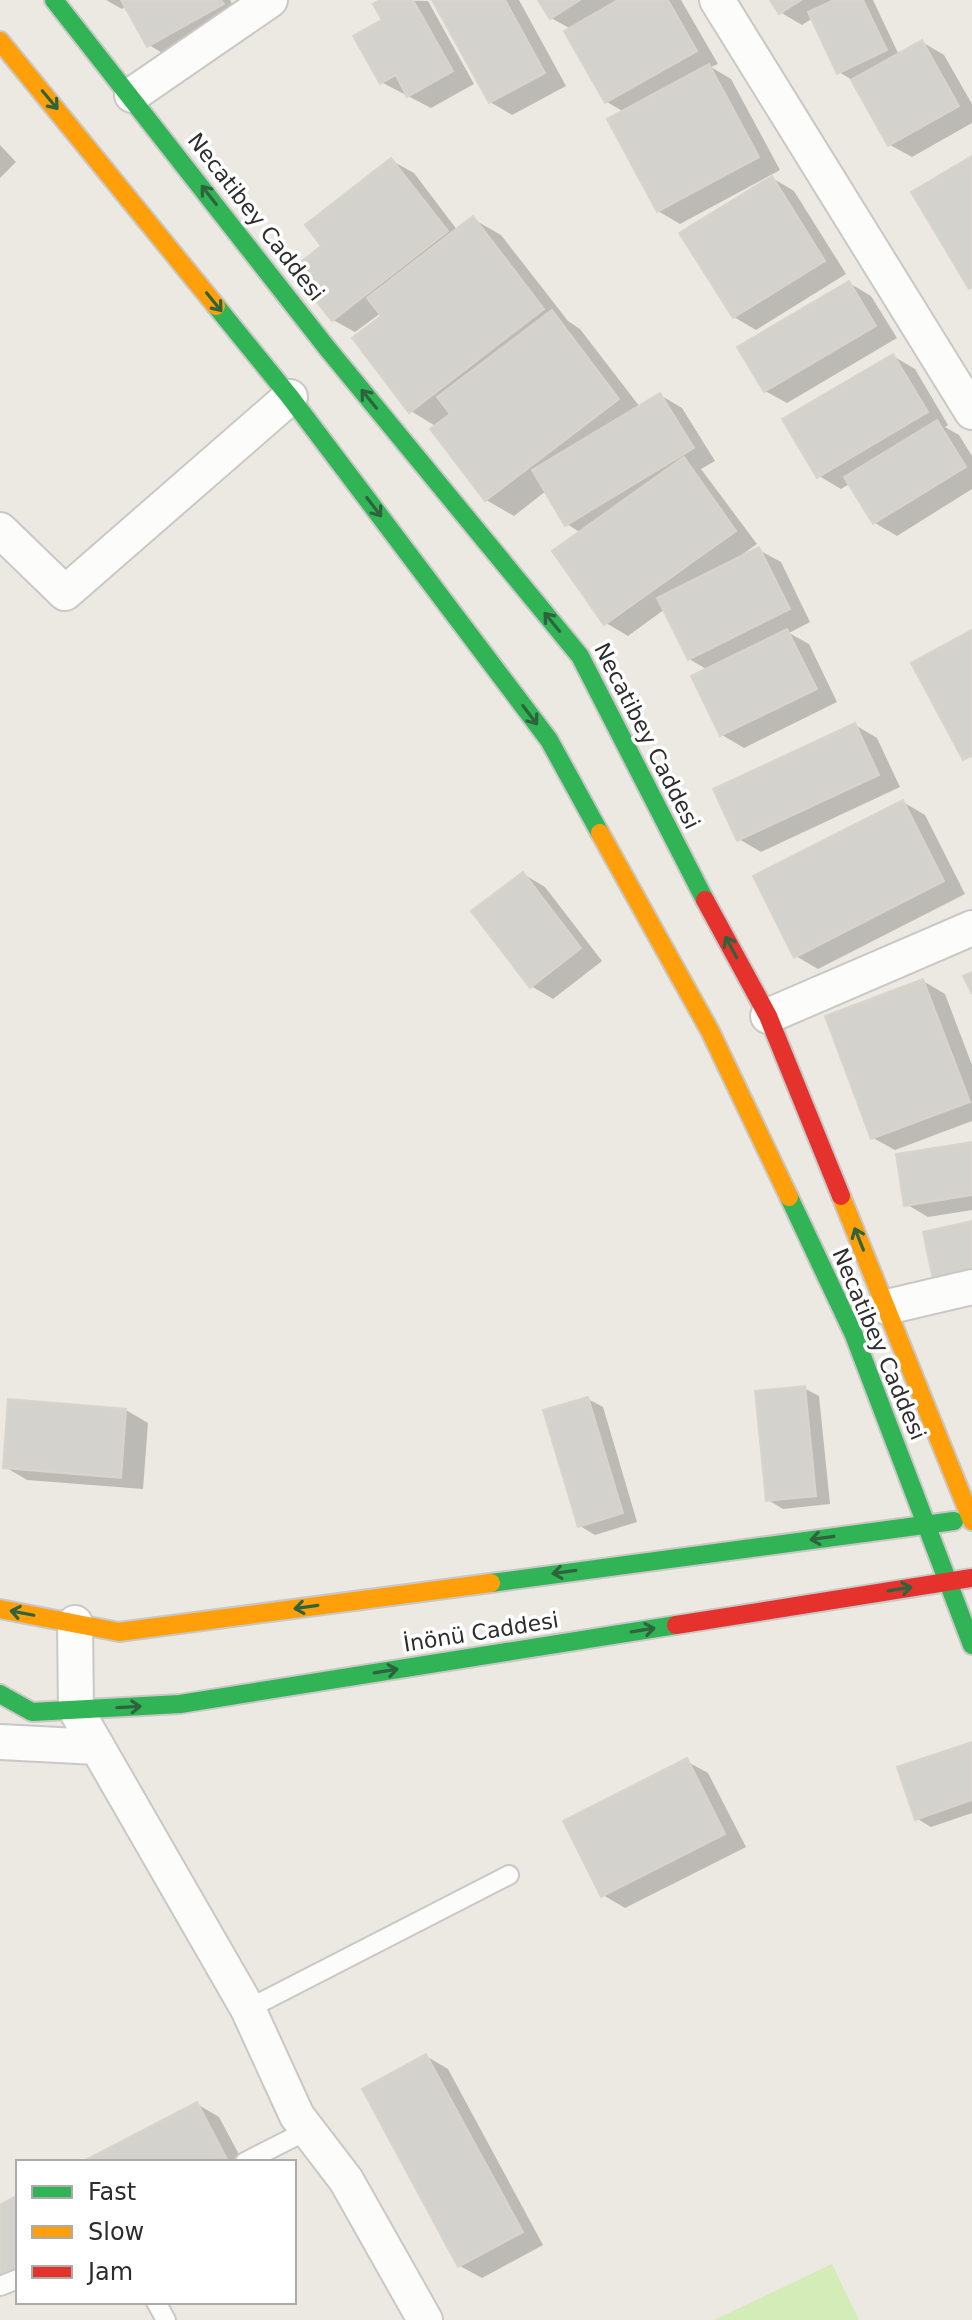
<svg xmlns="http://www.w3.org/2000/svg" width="972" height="2320" font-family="'DejaVu Sans',sans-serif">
<rect width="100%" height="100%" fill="#ece9e2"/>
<path fill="#d3ecb8" d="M832,2264L859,2320H714Z"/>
<g fill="#0003">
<path d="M106,0H230L237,13L164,54L149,45L127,5L122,9Z"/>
<path d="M384,0L428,1L474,84L431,108L381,82Z"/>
<path d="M435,0H519L566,86L512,115L490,102Z"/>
<path d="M540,0H681L718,64L711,67L731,79L780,170L680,224L658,211L624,112L607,102L571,29L551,18Z"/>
<path d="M772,0H873L899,55L922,42L944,55L972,104V123L912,157L890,145L854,81L839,72L813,18L802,25L780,12Z"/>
<path d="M0,145L16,162L0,178Z"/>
<path d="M392,161L414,173L458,231L473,219L501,235L568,321L580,329L640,407L660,395L682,408L715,461L701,469L757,544L740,556L759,550L781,562L810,622L789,633L809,644L837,702L744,748L722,735L708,670L689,659L665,609L628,636L606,623L581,533L567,524L546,491L514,516L486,500L437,427L411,411L381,313L355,332L333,320L324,247Z"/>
<path d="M772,178L794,191L846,274L756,330L734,317Z"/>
<path d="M849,283L871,296L897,338L787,403L765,391Z"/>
<path d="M893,356L915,369L948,425L945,427L959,435L972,456V489L897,536L875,523L851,483L841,489L819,476Z"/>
<path d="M855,725L877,738L900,787L761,852L739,839Z"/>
<path d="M903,802L925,815L965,894L818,969L796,956Z"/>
<path d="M523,874L545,887L602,961L553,999L531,986Z"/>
<path d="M923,981L945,994L972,1065V1121L895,1150L873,1138Z"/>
<path d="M972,1144V1210L928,1217L906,1204Z"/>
<path d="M804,1388L819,1396L830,1504L783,1509L768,1500Z"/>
<path d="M588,1399L603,1407L637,1522L595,1535L580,1526Z"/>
<path d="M126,1410L148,1423L143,1489L27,1480L5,1467Z"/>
<path d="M972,1744V1813L931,1827L916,1818Z"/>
<path d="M686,1761L708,1773L746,1847L625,1908L603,1895Z"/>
<path d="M426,2056L448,2069L543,2245L482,2278L460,2266Z"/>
<path d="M197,2104L219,2117L243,2162H86Z"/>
</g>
<g fill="#d4d2cd" stroke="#d7d4ce" stroke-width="2">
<path d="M121,0H221L224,4L147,47Z"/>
<path d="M380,0H413L453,71L407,97L396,75L380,84L353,36L382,20L373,4Z"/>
<path d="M432,0H505L545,73L489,103Z"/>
<path d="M538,0H580L550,19Z"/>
<path d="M618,0H668L697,51L605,103L564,31Z"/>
<path d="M770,0H801L779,14Z"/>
<path d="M834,0H863L887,50L837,74L808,12Z"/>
<path d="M922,40L959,106L888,146L851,80Z"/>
<path d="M709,64L759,157L657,212L607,119Z"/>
<path d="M972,156V287L969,289L911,192Z"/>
<path d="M391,158L448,231L332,321L291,270L321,246L305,225Z"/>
<path d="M772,176L825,261L733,318L679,233Z"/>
<path d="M473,216L544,309L409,413L352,338L381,316L367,298Z"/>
<path d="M849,281L876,326L764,392L737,347Z"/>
<path d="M552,310L619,399L485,501L430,429L450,414L437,397Z"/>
<path d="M893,354L928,412L817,478L782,419Z"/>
<path d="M660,393L694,448L565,526L532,470Z"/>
<path d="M937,420L966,467L873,524L844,477Z"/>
<path d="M684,457L736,531L604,625L552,551Z"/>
<path d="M759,547L790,609L688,660L657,598Z"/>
<path d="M787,629L817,689L720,736L691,676Z"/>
<path d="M972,630V756L963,760L911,663Z"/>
<path d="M855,723L879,775L737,841L713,789Z"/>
<path d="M903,800L944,881L794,958L753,876Z"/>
<path d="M523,872L581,948L530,988L471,911Z"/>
<path d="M972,972V994L963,976Z"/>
<path d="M923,979L970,1102L871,1139L825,1016Z"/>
<path d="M972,1142V1195L904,1206L896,1154Z"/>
<path d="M972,1221V1277L934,1285L923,1232Z"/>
<path d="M805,1386L816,1496L766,1501L755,1391Z"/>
<path d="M588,1397L623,1513L578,1527L543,1410Z"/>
<path d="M8,1399L126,1409L121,1478L3,1468Z"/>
<path d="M972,1742V1800L915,1820L897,1767Z"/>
<path d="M687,1758L725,1834L601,1897L563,1821Z"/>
<path d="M426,2054L523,2232L458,2267L362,2089Z"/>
<path d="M197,2102L228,2161L82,2162Z"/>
<path d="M18,2195V2270L0,2279V2205Z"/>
</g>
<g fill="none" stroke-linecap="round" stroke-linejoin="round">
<g stroke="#c9c8c7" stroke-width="22">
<g id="lane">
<path d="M248,2009L509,1875"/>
<path d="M245,2162L308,2130"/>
<path d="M0,2286L18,2279"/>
<path d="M156,2302L166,2320"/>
</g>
</g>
<g stroke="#c9c8c7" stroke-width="38">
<g id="street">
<path d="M717,0L972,412"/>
<path d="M132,95L270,0"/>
<path d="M0,530L65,593L290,397"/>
<path d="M768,1016L972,928"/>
<path d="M887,1307L972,1287"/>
<path d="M75,1623L76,1710L248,2009L297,2116L346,2180L425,2320"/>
<path d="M0,1742L97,1747"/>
</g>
</g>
<g stroke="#c9c8c7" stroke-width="22">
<g id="fast">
<path d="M54,0L327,348L580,656L705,900"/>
<path d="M216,306L290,397L549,740L600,833"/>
<path d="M789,1197L854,1335L972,1645"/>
<path d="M491,1583L954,1521"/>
<path d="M0,1694L32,1712L180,1704L676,1625"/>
</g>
</g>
<g stroke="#c9c8c7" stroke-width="22">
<g id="slow">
<path d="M0,41L216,306"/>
<path d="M600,833L710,1031L789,1197"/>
<path d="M841,1196L972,1521"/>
<path d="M0,1609L119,1632L491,1583"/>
</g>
</g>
<g stroke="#c9c8c7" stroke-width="22">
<g id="jam">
<path d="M705,900L768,1016L841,1196"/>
<path d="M676,1625L972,1578"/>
</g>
</g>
<use href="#lane" stroke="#fcfcfb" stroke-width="18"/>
<use href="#street" stroke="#fcfcfb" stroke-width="34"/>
<use href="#fast" stroke="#30b455" stroke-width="18"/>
<use href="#slow" stroke="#ff9f0a" stroke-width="18"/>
<use href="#jam" stroke="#e5322d" stroke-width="18"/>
</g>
<defs><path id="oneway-shaft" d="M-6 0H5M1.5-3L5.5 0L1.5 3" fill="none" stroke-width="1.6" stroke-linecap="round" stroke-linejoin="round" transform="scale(2)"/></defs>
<g stroke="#2e633d">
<use href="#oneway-shaft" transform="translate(50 100) rotate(50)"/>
<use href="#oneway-shaft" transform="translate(209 195) rotate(-128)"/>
<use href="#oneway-shaft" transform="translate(214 302) rotate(51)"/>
<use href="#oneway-shaft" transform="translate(369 399) rotate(-129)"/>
<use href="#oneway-shaft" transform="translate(374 507) rotate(53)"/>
<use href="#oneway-shaft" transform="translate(552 622) rotate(-129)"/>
<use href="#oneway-shaft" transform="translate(530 715) rotate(53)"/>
<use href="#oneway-shaft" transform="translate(731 947) rotate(-118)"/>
<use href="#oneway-shaft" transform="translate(859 1239) rotate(-112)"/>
<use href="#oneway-shaft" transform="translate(822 1538) rotate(172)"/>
<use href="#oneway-shaft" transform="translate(564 1572) rotate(172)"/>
<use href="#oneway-shaft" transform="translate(900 1589) rotate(-9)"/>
<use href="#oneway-shaft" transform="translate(306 1607) rotate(172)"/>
<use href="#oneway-shaft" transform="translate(22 1613) rotate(-169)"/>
<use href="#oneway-shaft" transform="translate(643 1630) rotate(-9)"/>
<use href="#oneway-shaft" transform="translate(386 1671) rotate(-9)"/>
<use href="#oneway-shaft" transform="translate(129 1707) rotate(-3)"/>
</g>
<g text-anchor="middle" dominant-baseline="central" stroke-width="7" stroke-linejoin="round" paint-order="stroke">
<g font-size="22" fill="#2d2d2d" stroke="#fff">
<text transform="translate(256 217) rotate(52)">Necatibey Caddesi</text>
<text transform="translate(647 736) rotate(63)">Necatibey Caddesi</text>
<text transform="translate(879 1344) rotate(67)">Necatibey Caddesi</text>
<text transform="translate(481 1632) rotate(-9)">İnönü Caddesi</text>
</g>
</g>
<rect x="16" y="2160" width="280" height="144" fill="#ffffff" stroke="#ababab" stroke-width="2"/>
<rect x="32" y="2186" width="40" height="12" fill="#30b455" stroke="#ababab" stroke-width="2"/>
<text x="88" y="2200" font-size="24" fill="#2d2d2d">Fast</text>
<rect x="32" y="2226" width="40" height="12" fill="#ff9f0a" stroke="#ababab" stroke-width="2"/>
<text x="88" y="2240" font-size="24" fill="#2d2d2d">Slow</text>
<rect x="32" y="2266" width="40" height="12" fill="#e5322d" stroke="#ababab" stroke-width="2"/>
<text x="88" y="2280" font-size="24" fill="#2d2d2d">Jam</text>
</svg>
